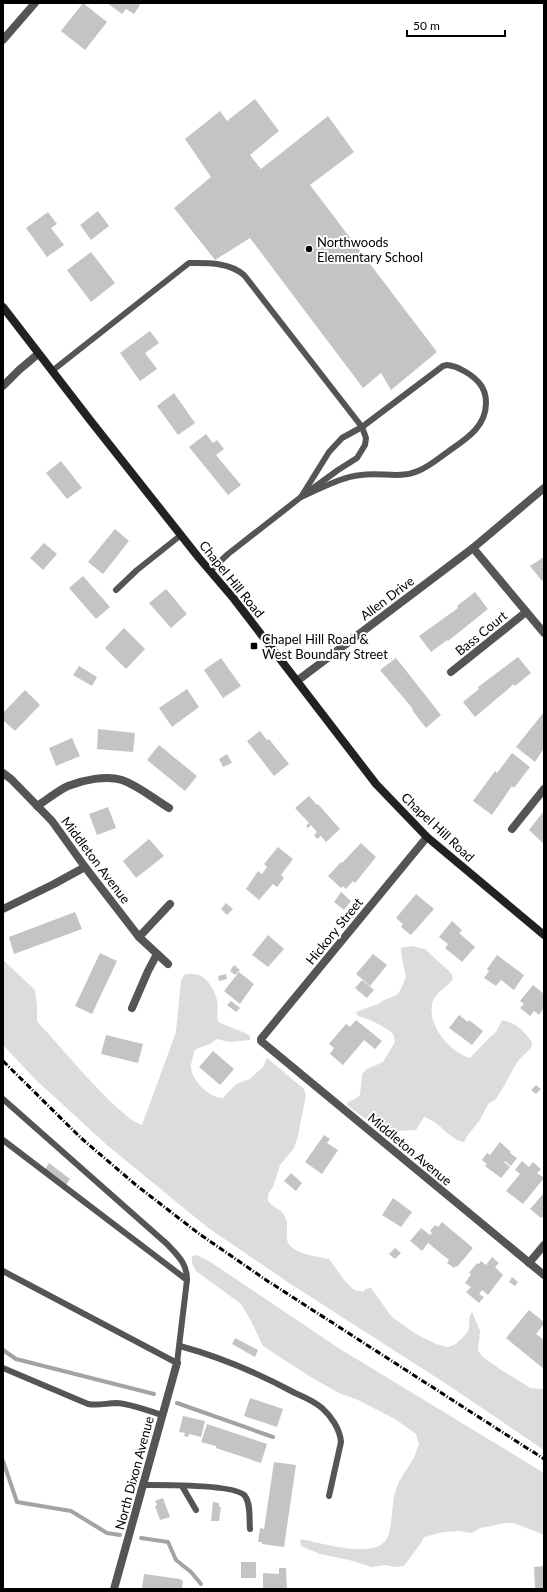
<svg xmlns="http://www.w3.org/2000/svg" width="547" height="1592" font-family="Lato,sans-serif">
<rect width="100%" height="100%" fill="#fff"/>
<g fill="#dcdcdc">
<path d="M412,946L425,949L451,973L453,979C448,987 436,992 433,1001C425,1023 450,1053 470,1058L490,1037L496,1032L502,1020C515,1022 524,1031 532,1042L531,1048L517,1062L504,1086L496,1099L488,1104L480,1120L467,1136L464,1142C449,1140 442,1123 424,1117L416,1130L396,1131L393,1135L389,1137L347,1105L348,1102L355,1099L360,1095L362,1074L367,1069L383,1062L395,1042L393,1034C383,1025 371,1020 358,1016L356,1012L378,1004L384,1000L397,995L400,991L406,977L402,959L401,948Z"/>
<path d="M3,960L35,990L37,1005V1021L43,1028C62,1048 121,1120 142,1125L176,1032L181,981L184,975C201,969 213,984 217,1000C219,1008 216,1014 218,1022L245,1033L250,1036V1040L229,1042L217,1039L210,1044L199,1048L194,1051C194,1056 191,1061 191,1066C191,1080 209,1098 223,1098L236,1084L250,1079L254,1075L263,1067L267,1058L304,1089L306,1095L298,1136L294,1148L280,1165L273,1187L268,1194V1201C273,1208 282,1209 285,1217C289,1224 286,1231 287,1239C288,1253 318,1257 329,1259L345,1281L354,1290L364,1292L365,1289L371,1288L392,1317L416,1334L436,1344L448,1347L456,1344C459,1339 465,1337 468,1331C471,1325 467,1318 472,1312L480,1331L478,1351L483,1357L501,1370L531,1388L544,1389V1450L448,1385L289,1283L207,1227L108,1146L36,1080L3,1045Z"/>
<path d="M196,1255L209,1261L340,1349L544,1473V1535L514,1523H506L480,1528L472,1533L459,1531L444,1532L424,1537L421,1543L404,1566L395,1567L385,1565L372,1567L349,1560L320,1554L301,1546L300,1539C320,1542 379,1562 388,1536C393,1522 391,1507 395,1493C398,1481 405,1472 412,1461C415,1456 417,1449 419,1444L416,1434L395,1419L358,1400L339,1393L309,1376L263,1346L250,1319L241,1304L196,1271L192,1264V1256Z"/>
</g>
<g fill="none" stroke-linecap="round" stroke-linejoin="round">
<g stroke="#a3a3a3" stroke-width="4">
<path d="M3,1350L16,1359L154,1394"/>
<path d="M177,1403L273,1437"/>
<path d="M3,1461L17,1502L71,1511L107,1533L120,1535"/>
<path d="M141,1538L168,1542L176,1560L191,1572L201,1584"/>
</g>
</g>
<g fill="#c4c4c4">
<path d="M83,3L107,22L85,50L61,31Z"/>
<path d="M107,3H137L140,5L134,14L126,9L122,14Z"/>
<path d="M255,99L279,131L250,155L261,169L328,116L354,152L310,185L437,352L391,390L381,373L363,388L250,238L215,260L174,208L211,177L185,139L220,111L227,121Z"/>
<path d="M98,211L109,226L91,240L80,225Z"/>
<path d="M48,212L57,224L51,228L64,245L47,257L26,228Z"/>
<path d="M91,252L115,283L91,302L67,270Z"/>
<path d="M150,331L159,343L145,353L157,369L140,381L120,353Z"/>
<path d="M174,393L195,423L178,435L157,406Z"/>
<path d="M206,434L213,443L217,440L224,449L216,455L241,485L228,495L189,447Z"/>
<path d="M61,461L82,488L67,499L46,473Z"/>
<path d="M115,529L129,541L103,574L88,562Z"/>
<path d="M44,543L57,554L43,570L30,558Z"/>
<path d="M544,557V579L542,581L530,566Z"/>
<path d="M83,576L110,607L96,619L69,588Z"/>
<path d="M166,589L187,614L171,628L149,603Z"/>
<path d="M475,592L488,609L448,641L447,640L431,652L419,636L458,608L457,606Z"/>
<path d="M124,628L145,649L126,669L105,648Z"/>
<path d="M518,657L531,673L515,686L514,684L475,717L463,702L479,689L478,687Z"/>
<path d="M221,658L241,686L223,698L204,670Z"/>
<path d="M396,658L441,715L426,728L412,710L413,709L380,670Z"/>
<path d="M79,666L97,677L92,686L73,675Z"/>
<path d="M187,689L199,707L172,727L159,708Z"/>
<path d="M25,690L40,705L15,731L3,720V713Z"/>
<path d="M544,712V748L535,762L516,747Z"/>
<path d="M98,729L135,733L133,752L97,749Z"/>
<path d="M260,731L267,740L269,739L289,764L274,776L247,741Z"/>
<path d="M72,738L80,756L56,766L49,748Z"/>
<path d="M159,745L197,776L185,791L147,760Z"/>
<path d="M512,753L530,767L514,788L512,786L492,815L473,801L495,771L497,773Z"/>
<path d="M227,754L232,763L223,767L219,759Z"/>
<path d="M309,796L317,805L318,804L340,829L326,842L321,836L317,839L314,835L317,832L311,825L308,828L306,826L309,823L295,808Z"/>
<path d="M108,807L116,828L97,835L89,814Z"/>
<path d="M543,812L544,813V844L529,830Z"/>
<path d="M149,839L164,856L136,878L123,861Z"/>
<path d="M361,843L376,857L355,883L353,881L346,889L343,886L341,888L328,876L341,862L342,863Z"/>
<path d="M278,847L293,859L281,875L284,878L277,887L273,884L259,900L246,889L258,871L262,874L267,867L264,864Z"/>
<path d="M341,892L351,901L344,910L334,902Z"/>
<path d="M416,894L434,909L411,935L401,927L403,924L396,918Z"/>
<path d="M226,903L233,909L227,915L221,909Z"/>
<path d="M75,912L82,929L14,954L9,937Z"/>
<path d="M452,921L462,930L459,933L475,947L462,962L445,948L448,944L439,937Z"/>
<path d="M268,935L284,949L268,967L252,955Z"/>
<path d="M100,953L117,961L92,1014L75,1006Z"/>
<path d="M373,954L387,965L370,986L356,974Z"/>
<path d="M497,955L524,975L514,990L501,980L496,986L484,978L489,971L487,969Z"/>
<path d="M234,965L240,970L235,975L230,971Z"/>
<path d="M239,972L254,984L240,1004L224,991Z"/>
<path d="M226,974L227,979L219,981L218,976Z"/>
<path d="M362,980L374,990L367,998L355,988Z"/>
<path d="M533,985L544,994V1008L539,1015L534,1011L530,1016L520,1008L524,1004L520,1001Z"/>
<path d="M231,1001L240,1008L236,1012L227,1005Z"/>
<path d="M459,1015L468,1022L469,1020L483,1031L472,1045L449,1028Z"/>
<path d="M356,1020L382,1041L375,1049L364,1040L343,1065L330,1054L334,1048L329,1044L346,1024L350,1027Z"/>
<path d="M106,1035L143,1044L138,1063L101,1054Z"/>
<path d="M213,1051L234,1069L220,1085L199,1067Z"/>
<path d="M536,1085L541,1089L536,1094L531,1090Z"/>
<path d="M324,1135L330,1139L327,1143L338,1150L322,1174L305,1162Z"/>
<path d="M500,1142L511,1152L510,1153L517,1158L511,1166L505,1161L504,1162L510,1167L501,1178L485,1166L487,1164L482,1160L487,1153L490,1155Z"/>
<path d="M522,1161L529,1167L533,1162L541,1169L537,1173L544,1178L523,1204L506,1191L520,1174L515,1170Z"/>
<path d="M49,1163L70,1179L66,1185L44,1171Z"/>
<path d="M291,1173L302,1183L296,1191L284,1181Z"/>
<path d="M544,1193V1218L542,1217L541,1218L530,1209Z"/>
<path d="M393,1198L412,1212L401,1227L382,1215Z"/>
<path d="M442,1222L473,1248L457,1267L456,1266L454,1268L447,1263L449,1260L428,1243L422,1251L410,1241L421,1228L430,1235L432,1233L430,1231L435,1225L438,1227Z"/>
<path d="M395,1248L401,1253L395,1259L389,1254Z"/>
<path d="M492,1257L499,1263L495,1267L503,1275L488,1295L482,1290L479,1294L484,1297L479,1303L466,1292L471,1287L465,1283L471,1274L469,1273L477,1263L479,1264L481,1261L486,1265Z"/>
<path d="M512,1277L518,1282L515,1286L509,1282Z"/>
<path d="M529,1310L544,1322V1324L536,1334L544,1340V1369L506,1338Z"/>
<path d="M235,1338L258,1350L255,1357L232,1344Z"/>
<path d="M250,1398L283,1409L277,1427L244,1416Z"/>
<path d="M183,1416L205,1421L201,1437L189,1434L188,1437L184,1436L185,1433L179,1432Z"/>
<path d="M207,1424L267,1444L261,1463L216,1448V1446L201,1442Z"/>
<path d="M274,1462L296,1465L284,1547L262,1544V1542H258L260,1528L264,1529Z"/>
<path d="M163,1498L170,1517L160,1520L155,1506L157,1505L155,1501Z"/>
<path d="M213,1502L219,1503V1507H221L219,1521H211Z"/>
<rect x="241" y="1562" width="15" height="16"/>
<path d="M544,1566V1588H535L534,1567Z"/>
<path d="M279,1568H286L287,1589H263V1573L279,1574Z"/>
<path d="M144,1574L180,1579L183,1581L182,1589H142Z"/>
</g>
<g fill="none" stroke-linecap="round" stroke-linejoin="round">
<g stroke="#555" stroke-width="6">
<path d="M447,365C458,366 473,375 480,384C485,390 486,396 486,403C486,427 466,439 449,451C439,458 429,467 418,471C400,479 380,472 361,475C340,477 320,489 301,497L329,452L342,438L362,427L443,366Z"/>
<path d="M52,371L189,263C208,263 229,262 244,275L362,427L366,438L365,445L357,458L338,470L301,497L228,554L210,571"/>
<path d="M116,590L137,570L181,535"/>
<path d="M3,1099L167,1244C178,1256 187,1263 187,1280L177,1363L3,1271"/>
<path d="M3,1140L187,1280"/>
<path d="M180,1346C220,1357 258,1373 295,1393C304,1397 314,1401 322,1408C331,1416 340,1429 341,1442L329,1496"/>
<path d="M3,1368L88,1404C98,1406 107,1403 117,1403C132,1404 148,1411 162,1415"/>
<path d="M143,1485C160,1485 237,1484 245,1496C251,1504 249,1519 250,1529"/>
<path d="M182,1486L196,1510"/>
</g>
<g stroke="#555" stroke-width="8">
<path d="M3,40L35,3"/>
<path d="M3,386L19,370L38,354"/>
<path d="M473,548L544,633"/>
<path d="M451,672L526,612"/>
<path d="M297,681L473,548L544,488"/>
<path d="M3,773L11,779L52,821L85,867L139,937L168,964"/>
<path d="M37,806C47,800 57,791 68,786C83,780 106,775 122,780C139,786 154,799 169,808"/>
<path d="M512,829L544,789"/>
<path d="M427,837L270,1028L261,1039V1041L544,1275"/>
<path d="M3,909L54,884L85,867"/>
<path d="M139,937L170,904"/>
<path d="M132,1008L148,971L157,954"/>
<path d="M529,1263L544,1245"/>
<path d="M114,1589L177,1363"/>
</g>
<path stroke="#222" stroke-width="8" d="M3,307L90,420L199,558L234,599L376,784L427,837L544,935"/>
<path stroke="#000" stroke-width="3" stroke-dasharray="6 2 1 2" stroke-linecap="butt" d="M3,1061L81,1138L136,1185L198,1233L266,1280L544,1459"/>
</g>
<g fill="#000" stroke="#fff" stroke-width="1.5">
<circle cx="309" cy="249" r="4"/>
<rect x="250" y="642" width="8" height="8" rx="2"/>
</g>
<g text-anchor="middle" dominant-baseline="central" stroke-width="4" stroke-linejoin="round" paint-order="stroke">
<g font-size="13" fill="#000" stroke="#fff" text-anchor="start">
<text x="317" y="242">Northwoods<tspan x="317" dy="15">Elementary School</tspan></text>
<text x="262" y="639">Chapel Hill Road &amp;<tspan x="262" dy="15">West Boundary Street</tspan></text>
</g>
<g font-size="13" fill="#000" stroke="#fff">
<text transform="translate(232 579) rotate(51)">Chapel Hill Road</text>
<text transform="translate(387 598) rotate(-37)">Allen Drive</text>
<text transform="translate(481 633) rotate(-39)">Bass Court</text>
<text transform="translate(438 827) rotate(43)">Chapel Hill Road</text>
<text transform="translate(96 860) rotate(53)">Middleton Avenue</text>
<text transform="translate(334 931) rotate(-51)">Hickory Street</text>
<text transform="translate(410 1149) rotate(40)">Middleton Avenue</text>
<text transform="translate(134 1473) rotate(-75)">North Dixon Avenue</text>
</g>
</g>
<rect width="547" height="1592" fill="none" stroke="#000000" stroke-width="8"/>
<path d="M407 30v6h98v-6" fill="none" stroke="#000000" stroke-width="2"/>
<text x="413" y="30" font-size="12" fill="#000000" stroke="#ffffff" stroke-width="3" paint-order="stroke">50 m</text>
</svg>
